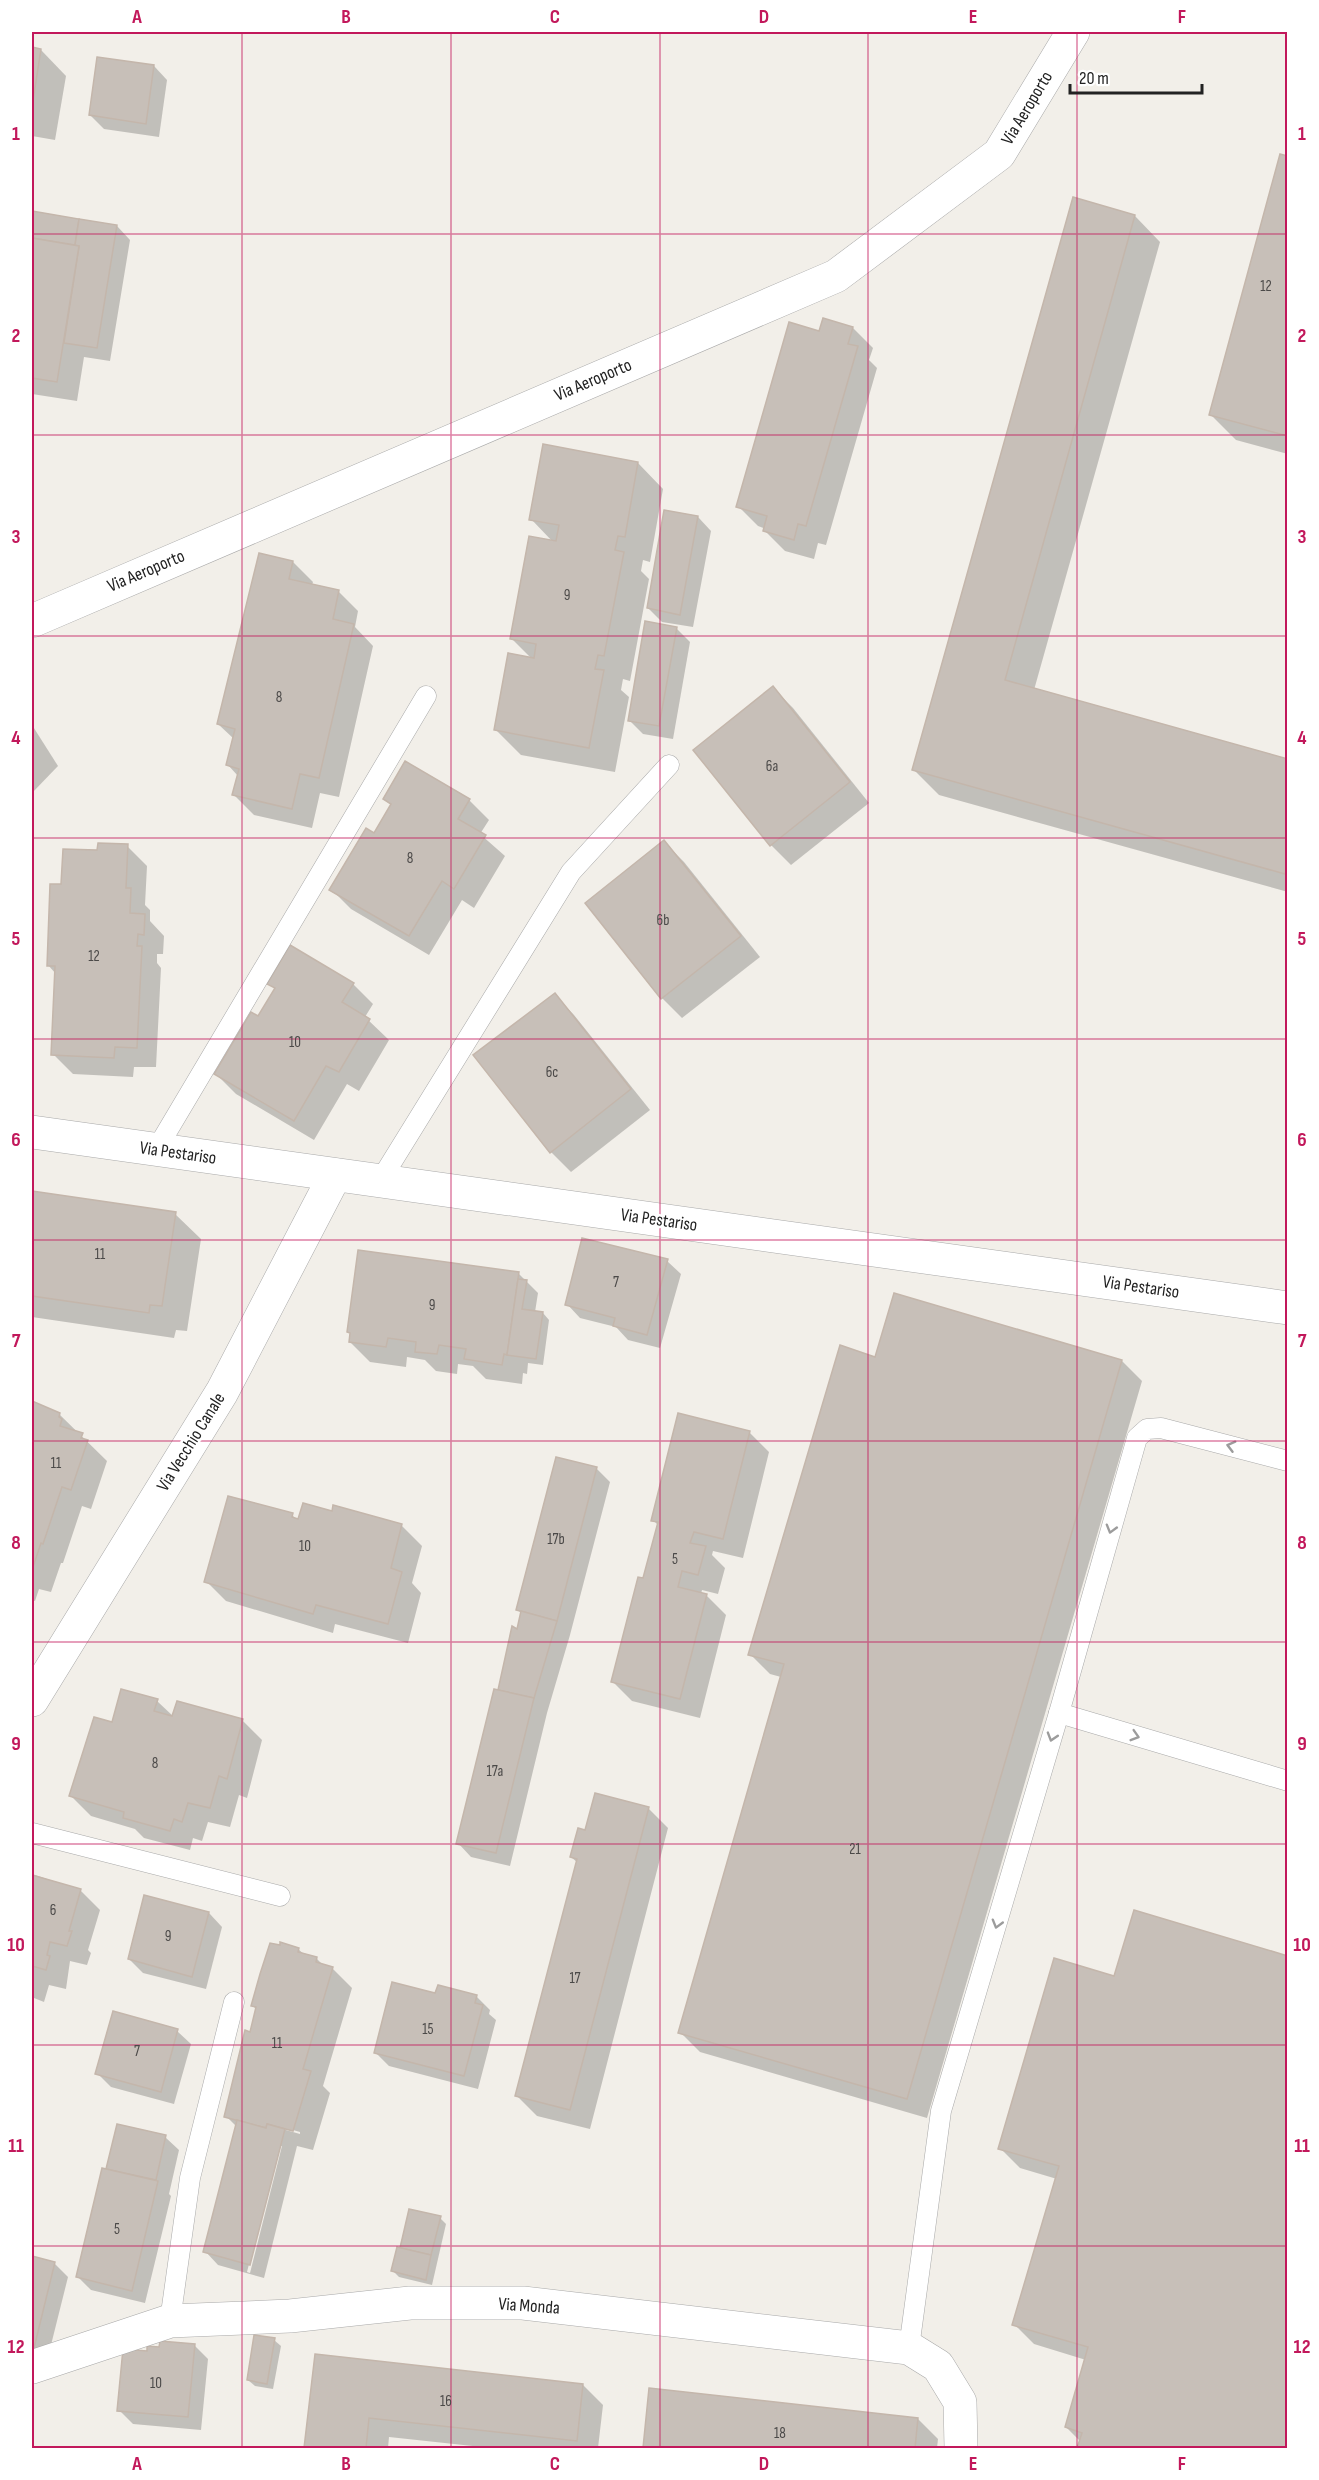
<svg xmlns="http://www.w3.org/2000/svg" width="1319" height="2480" font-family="'Sofia Sans Condensed',sans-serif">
<rect width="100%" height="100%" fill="#f2efe9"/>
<g fill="#0003" fill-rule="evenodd">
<path d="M32,48L41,50L66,76L55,140L32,136Z"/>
<path d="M154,66L167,80L159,137L104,129L90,115Z"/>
<path d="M1288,158V454L1236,440L1211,415Z"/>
<path d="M32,212L117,226L130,240L110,361L84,357L77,401L32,394Z"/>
<path d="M1135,216L1160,242L1034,690L1288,761V892L939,795L914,770Z"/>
<path d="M853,328L873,348L869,360L877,368L826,545L818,543L814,559L785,551L765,531L766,529L758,526L738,506L820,333Z"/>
<path d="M638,463L663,489L650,562L643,560L641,571L649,579L630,681L623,679L621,690L629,697L615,772L521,755L495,729L532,659L511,638L553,542L531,519Z"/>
<path d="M698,517L711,531L693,627L662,622L648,608Z"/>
<path d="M293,562L313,582L312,585L338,591L358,611L355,627L373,646L339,797L320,793L312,828L254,815L234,795L238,776L228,765L234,739L218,724Z"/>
<path d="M676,628L690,642L673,739L643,734L629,720Z"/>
<path d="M773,688L793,708L869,803L791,865L771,845Z"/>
<path d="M32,725L58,766L32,793Z"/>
<path d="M384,799L469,800L489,820L480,834L505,856L474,908L462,900L429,955L351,909L331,889L375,835L392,806Z"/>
<path d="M664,842L684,862L760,957L682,1018L662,998L587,903Z"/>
<path d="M127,846L147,866L145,905L150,910V921L164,936L163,954H157V963L161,968L156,1067H134L133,1077L73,1074L53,1054L56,974L48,965L62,886L99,852Z"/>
<path d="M269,983L353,984L373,1004L365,1017L389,1040L359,1091L347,1084L314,1140L236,1094L216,1074L259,1018L276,990Z"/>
<path d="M555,995L574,1015L650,1110L571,1172L551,1152Z"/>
<path d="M32,1193L175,1214L201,1239L187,1331L176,1330L174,1338L32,1317Z"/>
<path d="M667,1261L681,1274L660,1348L628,1340L616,1327L580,1318L567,1304Z"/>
<path d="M518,1273L538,1293L535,1312L543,1313L549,1320L543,1365L528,1363L527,1374L523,1373L522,1384L486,1379L473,1366L458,1364L457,1374L436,1371L425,1360L407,1357L406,1367L370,1362L350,1342L352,1335L348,1331Z"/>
<path d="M876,1359L1122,1361L1142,1381L927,2118L700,2052L680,2032L781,1677L770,1674L750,1654Z"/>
<path d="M32,1402L59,1414L107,1461L91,1509L82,1506L63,1563H61L51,1592L39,1589L35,1601L32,1600Z"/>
<path d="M749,1432L769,1452L743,1558L713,1551L712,1555L725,1568L718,1594L702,1590L701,1594L706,1595L726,1615L700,1718L632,1701L612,1681L659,1526L653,1520Z"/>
<path d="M596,1468L610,1482L570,1635L547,1713L510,1866L471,1857L458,1843L499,1691L518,1631L522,1614L518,1610Z"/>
<path d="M292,1515L299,1522L402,1526L422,1546L412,1583L421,1593L408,1643L335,1624L333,1633L226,1601L206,1581Z"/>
<path d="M157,1701L174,1717L242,1720L262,1740L247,1798L239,1795L230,1827L208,1822L202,1841L193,1838L190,1850L144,1838L135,1829L91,1816L71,1796L113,1724Z"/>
<path d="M648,1808L668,1828L590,2129L537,2116L517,2096L578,1863L571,1857L586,1831Z"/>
<path d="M32,1874L80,1890L100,1910L88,1950L91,1953L87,1965L70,1961L66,1989L49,1985L44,2002L34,1998L32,2009Z"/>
<path d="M209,1913L222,1927L206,1989L143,1973L129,1959Z"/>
<path d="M298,1949L305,1955L316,1958L324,1966L332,1968L352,1988L323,2086L330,2093L313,2150L297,2146L264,2278L218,2265L205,2251L237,2127L226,2116L257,2010L253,2006ZM261,2121L300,2132V2134L261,2123ZM279,2146H282L250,2273L247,2272Z"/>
<path d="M1288,1957V2448H1079L1081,2442L1066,2427L1086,2360L1034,2344L1014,2324L1057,2179L1020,2168L1000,2148L1116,1978Z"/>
<path d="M437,1995L477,1997L490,2010L489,2014L496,2020L478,2089L389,2066L376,2053Z"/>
<path d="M177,2031L191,2044L174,2104L111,2087L97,2073Z"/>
<path d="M165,2137L179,2150L169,2194L171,2196L145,2303L91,2290L78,2277L107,2171Z"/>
<path d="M410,2210L440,2218L446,2224L432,2285L399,2277L393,2271Z"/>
<path d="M32,2258L54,2263L68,2277L47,2361L32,2357Z"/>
<path d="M274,2340L281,2346L273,2389L255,2386L248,2380Z"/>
<path d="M194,2345L208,2359L201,2430L133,2424L119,2410L148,2352L161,2348Z"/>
<path d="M316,2356L583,2385L603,2405L598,2448H491L389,2437L388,2448H306Z"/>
<path d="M651,2390L918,2419L938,2439L937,2448H645Z"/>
</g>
<g fill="#c7bfb8" stroke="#c4b6ab" stroke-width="1.5">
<path d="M32,47L41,49L32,107Z"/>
<path d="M97,57L154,65L146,124L89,115Z"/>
<path d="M1280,154L1288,156V436L1209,415Z"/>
<path d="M1073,197L1135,215L1005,680L1288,759V863L1285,874L912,770Z"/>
<path d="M32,211L79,219L75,245L32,238Z"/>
<path d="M79,219L117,225L97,348L64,343L79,246L75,245Z"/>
<path d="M32,238L79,246L57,382L32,378Z"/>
<path d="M823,318L853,327L848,344L858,346L806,526L798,524L794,540L763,531L767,516L736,507L789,322L819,331Z"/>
<path d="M543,444L638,462L625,537L618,536L615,550L624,552L604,656L598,655L595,669L604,670L589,748L494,730L508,653L534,658L536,644L510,639L529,536L556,541L559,525L529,520Z"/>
<path d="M664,510L698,516L680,615L647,608Z"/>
<path d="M259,553L293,561L289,579L339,590L333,619L354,624L319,778L300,774L292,809L232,795L239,769L226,765L235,729L217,724Z"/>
<path d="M645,621L677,627L659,726L628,721Z"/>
<path d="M773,686L850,782L770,846L693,750Z"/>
<path d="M405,761L470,799L458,819L486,835L454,889L442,881L409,936L329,890L366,828L374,833L391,804L383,799Z"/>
<path d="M664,840L741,936L661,999L585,903Z"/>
<path d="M98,843L128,844L126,888H131L130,913L145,914L144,935L138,934L137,946H142L137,1048L115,1047L114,1058L51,1055L55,966H47L50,884H61L63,849L97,850Z"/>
<path d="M290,945L354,983L342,1002L370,1019L339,1072L326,1066L294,1121L214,1074L251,1012L258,1016L275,988L267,984Z"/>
<path d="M555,993L631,1089L550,1153L473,1055Z"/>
<path d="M32,1191L176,1212L162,1306L150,1305L149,1313L32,1296Z"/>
<path d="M582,1238L668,1259L647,1335L613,1326L615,1318L565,1305Z"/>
<path d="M358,1250L519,1272L507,1355L504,1354L502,1365L464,1359L466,1349L439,1345L437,1354L415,1352L416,1342L388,1338L386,1347L349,1342L350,1333L347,1332Z"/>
<path d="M518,1279L527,1280L522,1309L543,1312L536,1359L507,1355Z"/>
<path d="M894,1293L1122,1360L907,2099L678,2033L784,1664L748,1655L840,1345L875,1357Z"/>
<path d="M32,1401L60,1413L59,1417L62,1419L60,1426L83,1433L81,1438L88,1440L71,1490L62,1487L43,1544L41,1543L32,1570Z"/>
<path d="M678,1413L750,1431L723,1539L694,1532L690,1543L706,1546L698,1575L682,1571L678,1587L707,1594L680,1699L611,1682L638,1577L643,1578L658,1522L651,1521Z"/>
<path d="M556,1457L597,1467L557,1621L516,1610Z"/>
<path d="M228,1496L293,1513L292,1517L298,1519L303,1503L332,1511L333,1505L402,1524L391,1568L402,1572L388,1624L316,1605L313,1614L204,1582Z"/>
<path d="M521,1611L557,1621L534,1698L498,1690L512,1626L517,1629Z"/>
<path d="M121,1689L158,1699L154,1711L172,1716L177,1701L243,1719L227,1779L219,1776L210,1808L188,1803L182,1822L174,1819L170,1831L123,1818L124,1812L69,1796L94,1717L112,1722Z"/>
<path d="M494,1689L534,1698L496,1853L456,1844Z"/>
<path d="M595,1793L649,1807L570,2110L515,2096L577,1859L570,1857L578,1828L585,1830Z"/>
<path d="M32,1875L81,1889L69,1931H72L67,1946L50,1942L47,1955L50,1956L46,1970L32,1966Z"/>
<path d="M144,1895L209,1912L192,1977L128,1959Z"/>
<path d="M1134,1910L1288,1956V2448H1077L1082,2433L1065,2427L1088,2347L1012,2325L1059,2166L998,2149L1054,1958L1114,1976Z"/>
<path d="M280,1942L299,1948L298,1952L317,1957L316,1962L333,1967L303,2069L311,2071L293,2131L267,2124L266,2128L224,2117L245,2030L250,2032L256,2007L251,2006L260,1974L270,1943L280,1945Z"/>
<path d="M392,1982L435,1993L438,1985L477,1995L475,2003L483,2005L464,2076L374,2053Z"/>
<path d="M113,2011L178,2029L161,2092L95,2074Z"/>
<path d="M237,2120L266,2128L267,2124L285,2129L250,2265L203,2252Z"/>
<path d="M117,2124L166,2135L156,2180L106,2169Z"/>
<path d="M102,2168L158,2181L132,2291L76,2277Z"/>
<path d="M409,2209L441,2216L431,2255L400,2248Z"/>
<path d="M397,2247L431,2255L426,2280L391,2271Z"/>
<path d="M32,2256L55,2262L34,2348H32Z"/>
<path d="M254,2335L275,2338L267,2384L247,2380Z"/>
<path d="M160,2341L195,2344L188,2417L117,2411L123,2349L147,2351V2346L159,2347Z"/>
<path d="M315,2354L583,2384L577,2441L369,2418L366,2448H304Z"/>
<path d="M649,2388L918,2418L915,2448H643Z"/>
</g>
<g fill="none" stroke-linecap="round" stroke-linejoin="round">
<g stroke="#a9a9a9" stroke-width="21">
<g id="lane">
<path d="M156,1150L426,696"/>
<path d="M380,1181L571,872L669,765"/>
<path d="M1059,1713L1288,1781"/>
<path d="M32,1833L280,1896"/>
<path d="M170,2321L190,2178L234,2002"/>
<path d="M909,2348L941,2111L1059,1713L1137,1438L1147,1429L1161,1428L1288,1461"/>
</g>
</g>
<g stroke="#a9a9a9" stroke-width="34">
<g id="street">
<path d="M32,621L836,276L999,154L1073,32"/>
<path d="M32,1132L1288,1308"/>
<path d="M32,1700L222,1392L335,1175"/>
<path d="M32,2367L170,2321L290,2316L410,2303H523L909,2348L938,2366L960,2402L961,2448"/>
</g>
</g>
<use href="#lane" stroke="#fff" stroke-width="20"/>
<use href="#street" stroke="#fff" stroke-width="33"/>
</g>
<defs><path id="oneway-chevron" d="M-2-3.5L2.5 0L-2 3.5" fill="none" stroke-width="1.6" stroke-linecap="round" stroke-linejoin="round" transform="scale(1.5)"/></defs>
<g stroke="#9c9c9c">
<use href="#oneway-chevron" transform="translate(1231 1446) rotate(-165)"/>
<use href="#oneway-chevron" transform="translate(1111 1529) rotate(106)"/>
<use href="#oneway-chevron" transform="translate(1135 1736) rotate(17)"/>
<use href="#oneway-chevron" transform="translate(1052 1737) rotate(107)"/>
<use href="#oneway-chevron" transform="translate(997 1924) rotate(106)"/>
</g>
<path fill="none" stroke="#c2185b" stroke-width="1.5" stroke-opacity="0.55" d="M242,32V2448M451,32V2448M660,32V2448M868,32V2448M1077,32V2448M32,234H1288M32,435H1288M32,636H1288M32,838H1288M32,1039H1288M32,1240H1288M32,1441H1288M32,1642H1288M32,1844H1288M32,2045H1288M32,2246H1288"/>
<g text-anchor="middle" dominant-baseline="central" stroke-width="5" stroke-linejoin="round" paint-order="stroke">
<g font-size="15" fill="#4b4948">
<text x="1266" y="286">12</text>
<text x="567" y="595">9</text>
<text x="279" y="697">8</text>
<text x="772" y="766">6a</text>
<text x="410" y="858">8</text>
<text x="663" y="920">6b</text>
<text x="94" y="956">12</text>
<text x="295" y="1042">10</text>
<text x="552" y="1072">6c</text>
<text x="100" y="1254">11</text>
<text x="616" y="1282">7</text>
<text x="432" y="1305">9</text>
<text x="56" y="1463">11</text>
<text x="556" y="1539">17b</text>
<text x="305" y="1546">10</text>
<text x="675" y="1559">5</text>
<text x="155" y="1763">8</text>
<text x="495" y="1771">17a</text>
<text x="855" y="1849">21</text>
<text x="53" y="1910">6</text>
<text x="168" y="1936">9</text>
<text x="575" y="1978">17</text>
<text x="428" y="2029">15</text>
<text x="277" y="2043">11</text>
<text x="137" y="2051">7</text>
<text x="117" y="2229">5</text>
<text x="156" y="2383">10</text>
<text x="446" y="2401">16</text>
<text x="780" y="2433">18</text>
</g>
<g font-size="18" fill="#222" stroke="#fff">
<text transform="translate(1027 108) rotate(-59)">Via Aeroporto</text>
<text transform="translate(593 380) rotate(-23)">Via Aeroporto</text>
<text transform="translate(146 571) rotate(-23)">Via Aeroporto</text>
<text transform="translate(178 1153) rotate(8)">Via Pestariso</text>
<text transform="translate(659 1220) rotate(8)">Via Pestariso</text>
<text transform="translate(1141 1287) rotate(8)">Via Pestariso</text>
<text transform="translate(191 1442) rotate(-58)">Via Vecchio Canale</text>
<text transform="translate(529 2306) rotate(4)">Via Monda</text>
</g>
</g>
<rect width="1319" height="2480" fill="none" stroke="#ffffff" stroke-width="66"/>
<path d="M1070 84v9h132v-9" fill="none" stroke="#222222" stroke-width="3"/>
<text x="1079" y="84" font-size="18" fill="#222222" stroke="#ffffff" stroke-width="4.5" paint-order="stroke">20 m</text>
<rect x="33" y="33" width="1253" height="2414" fill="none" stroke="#c2185b" stroke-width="2"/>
<g font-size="20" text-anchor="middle" font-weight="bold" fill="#c2185b">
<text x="137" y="23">A</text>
<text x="346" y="23">B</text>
<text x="555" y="23">C</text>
<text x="764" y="23">D</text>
<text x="973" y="23">E</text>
<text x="1182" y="23">F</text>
<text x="16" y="140">1</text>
<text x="1302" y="140">1</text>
<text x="16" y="342">2</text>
<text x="1302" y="342">2</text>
<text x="16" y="543">3</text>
<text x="1302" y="543">3</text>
<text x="16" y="744">4</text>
<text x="1302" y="744">4</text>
<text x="16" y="945">5</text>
<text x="1302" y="945">5</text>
<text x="16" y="1146">6</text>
<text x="1302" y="1146">6</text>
<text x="16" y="1347">7</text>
<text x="1302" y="1347">7</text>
<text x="16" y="1549">8</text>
<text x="1302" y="1549">8</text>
<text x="16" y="1750">9</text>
<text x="1302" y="1750">9</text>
<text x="16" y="1951">10</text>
<text x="1302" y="1951">10</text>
<text x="16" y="2152">11</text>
<text x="1302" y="2152">11</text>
<text x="16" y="2353">12</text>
<text x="1302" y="2353">12</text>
<text x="137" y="2470">A</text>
<text x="346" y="2470">B</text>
<text x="555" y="2470">C</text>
<text x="764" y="2470">D</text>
<text x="973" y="2470">E</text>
<text x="1182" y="2470">F</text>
</g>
</svg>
